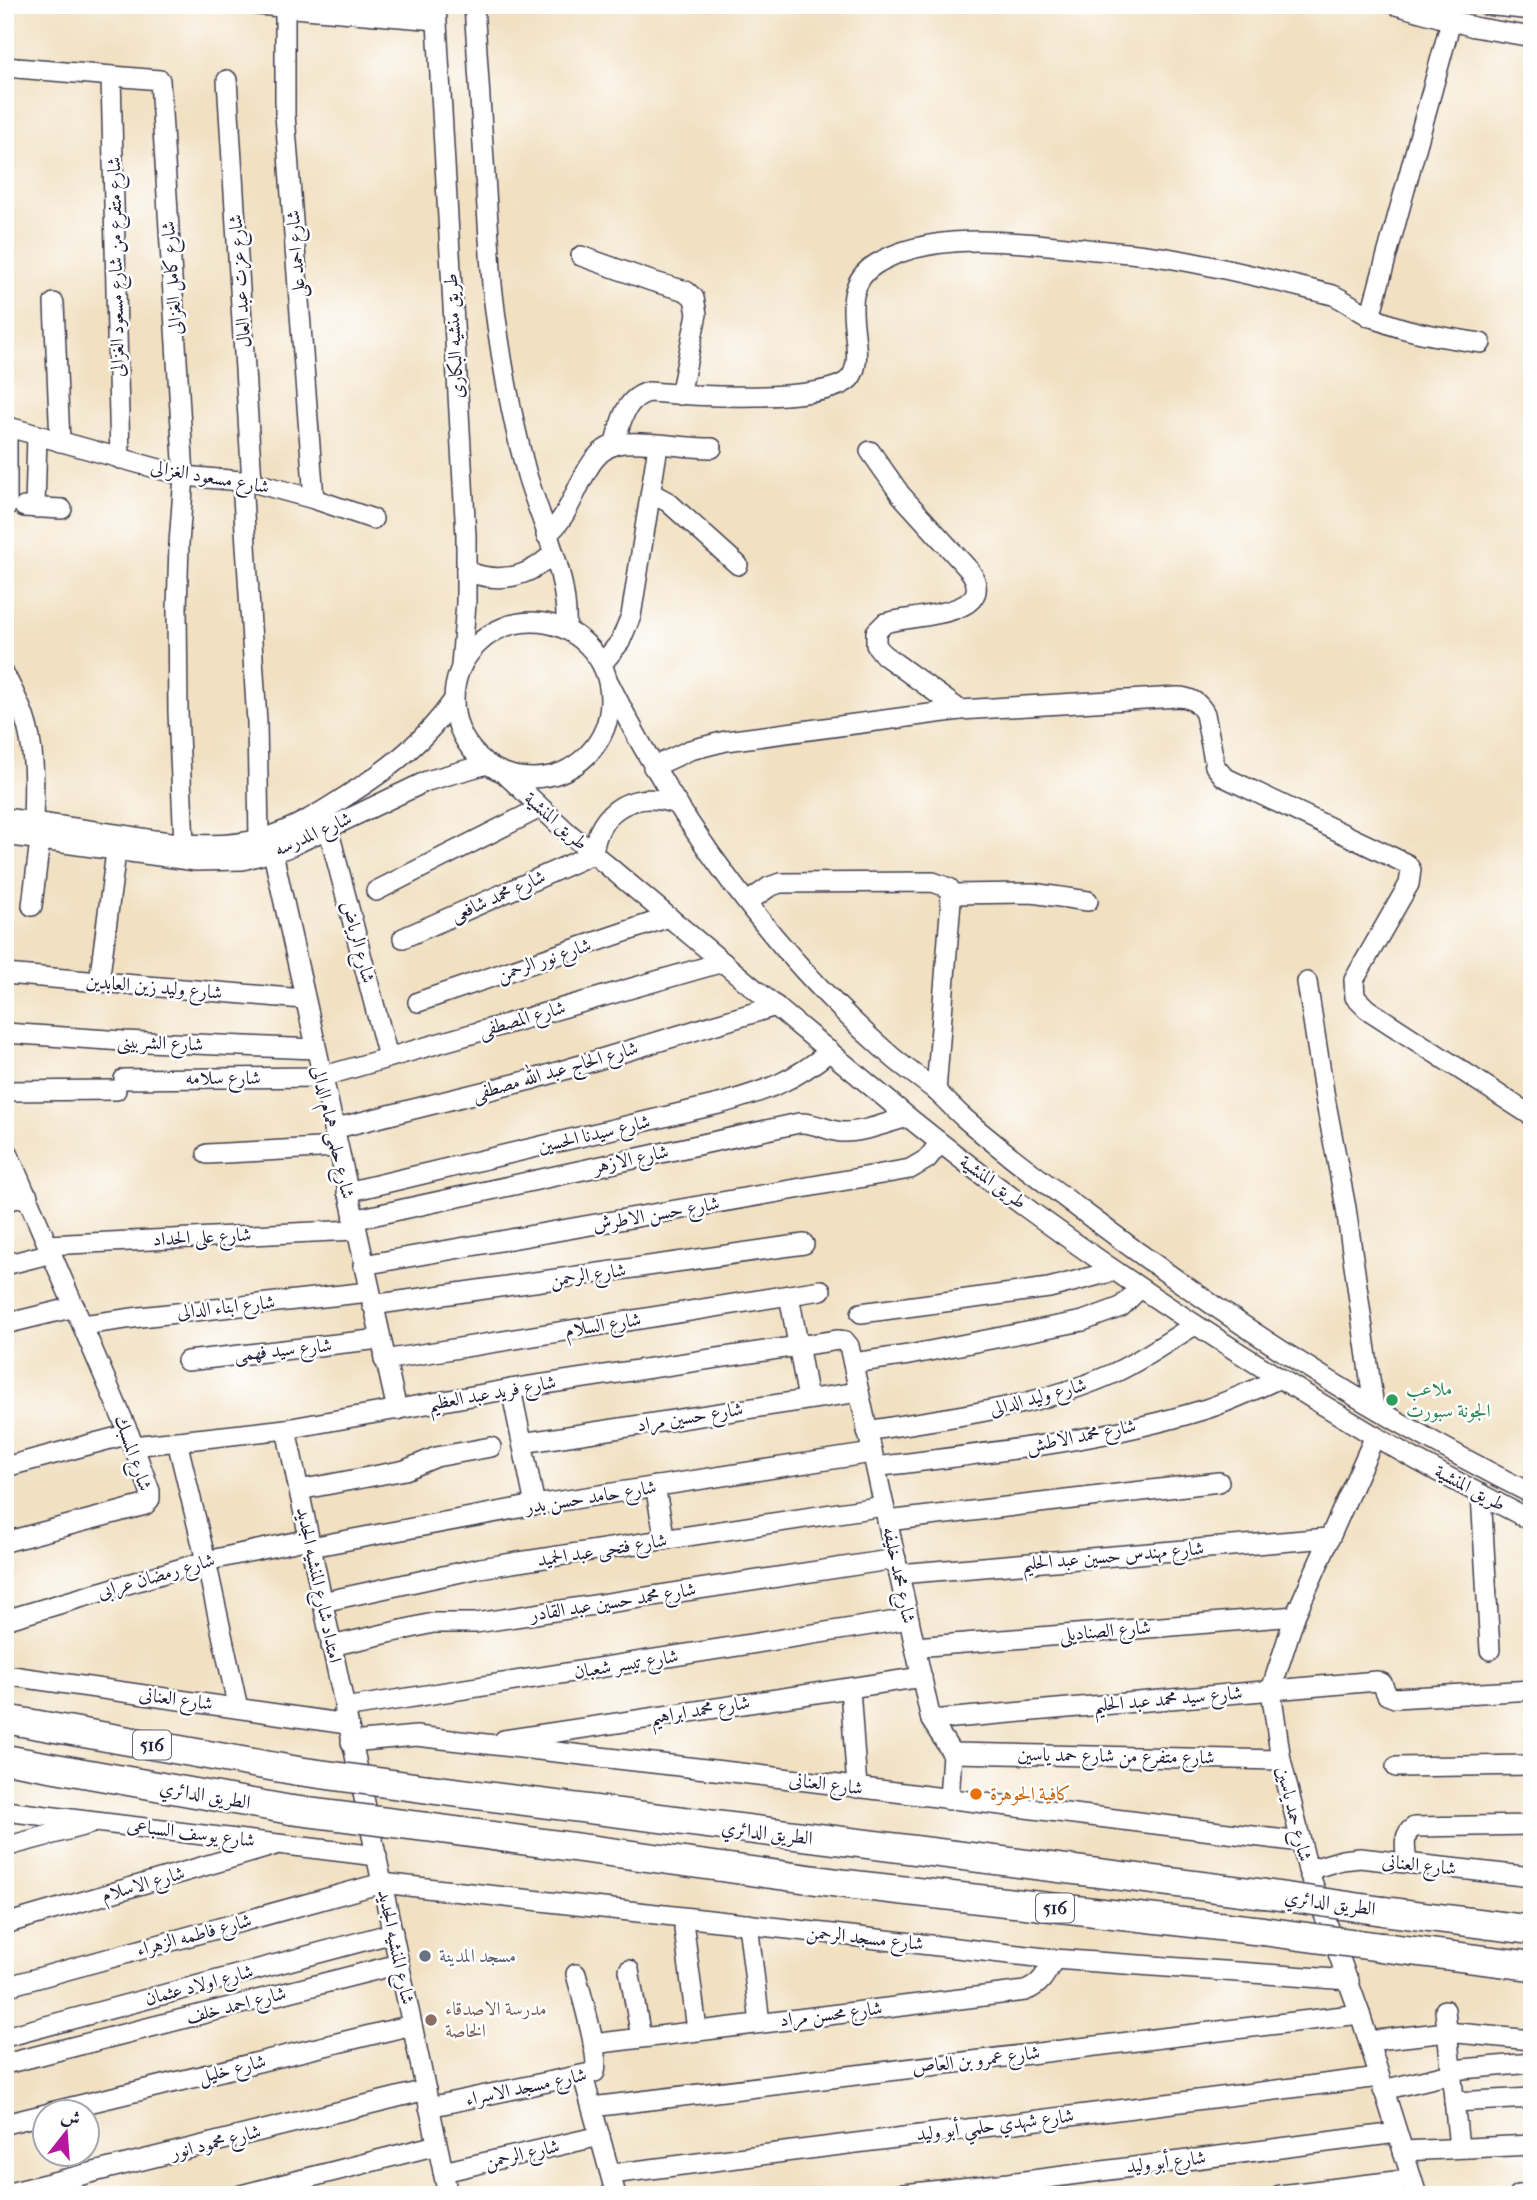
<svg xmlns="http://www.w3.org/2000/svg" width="1537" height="2200" font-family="'IM FELL French Canon',Amiri,serif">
<rect width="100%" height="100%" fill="#fff"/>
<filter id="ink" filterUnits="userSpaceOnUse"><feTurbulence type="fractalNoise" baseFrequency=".0143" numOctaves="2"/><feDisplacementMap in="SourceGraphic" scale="14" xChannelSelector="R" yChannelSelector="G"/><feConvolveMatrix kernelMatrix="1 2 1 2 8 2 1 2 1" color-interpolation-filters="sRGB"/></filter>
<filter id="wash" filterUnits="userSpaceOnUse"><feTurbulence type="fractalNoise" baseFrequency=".00686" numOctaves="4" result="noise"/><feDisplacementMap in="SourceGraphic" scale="28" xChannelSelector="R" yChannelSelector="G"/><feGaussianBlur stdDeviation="1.57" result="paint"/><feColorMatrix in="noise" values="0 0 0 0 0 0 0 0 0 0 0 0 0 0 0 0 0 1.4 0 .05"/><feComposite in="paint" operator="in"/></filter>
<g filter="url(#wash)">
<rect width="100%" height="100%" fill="#f1e0c1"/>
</g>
<g filter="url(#ink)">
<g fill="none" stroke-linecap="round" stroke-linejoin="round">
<g stroke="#413e4f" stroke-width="22">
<g id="minor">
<path d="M258,5L436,20"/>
<path d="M436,5L466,536V603L461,666"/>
<path d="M474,5L492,285C499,349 510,412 527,475C542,526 569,575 566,629"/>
<path d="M1396,5L1474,27L1532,37"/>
<path d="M1486,5L1532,10"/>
<path d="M285,9V115L314,499"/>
<path d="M5,67L160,80L184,476L179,544L177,609L178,712L184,844"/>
<path d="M111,76L120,459"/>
<path d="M227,80L252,482"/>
<path d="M581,256L651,281L686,291L694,298L697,314L680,395"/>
<path d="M54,303L60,442"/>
<path d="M1370,317L1451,21"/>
<path d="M5,426L184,476L252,482L314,499L373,519"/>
<path d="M614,445C621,423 624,398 649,392C683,395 831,405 851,377C870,349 830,292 876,264C931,230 1017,242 1078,248C1110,252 1142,253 1173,259C1227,268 1280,282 1333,295C1347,301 1358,311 1372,317C1405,333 1445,337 1481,343"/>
<path d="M870,451L901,495L970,571C1001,617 909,615 885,623L876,632V645L884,655L960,710"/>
<path d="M242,481L257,722L259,839"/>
<path d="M651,493L668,502L738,565"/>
<path d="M7,506V426"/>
<path d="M24,507L62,509"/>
<path d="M35,508L37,435"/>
<path d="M546,535C580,511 580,446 624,443C653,441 683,448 712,448"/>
<path d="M466,571C499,584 529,578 553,553"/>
<circle cx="532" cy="700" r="78"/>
<path d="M602,664L620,642L631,616L658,446"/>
<path d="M5,675C12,689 19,702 24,716C36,750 34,786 33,822"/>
<path d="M609,683C678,822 774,954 891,1056C906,1069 922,1079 936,1091C945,1099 954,1109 963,1117C1000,1150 1042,1180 1081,1210C1223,1318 1374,1414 1532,1494"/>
<path d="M653,767L690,750L726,741L960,710L1177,697C1190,697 1199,702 1205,714L1215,766L1224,777L1407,864L1411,870L1409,884L1354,980L1355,997L1367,1009L1532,1116"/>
<path d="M504,773L566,831L908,1117C1054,1235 1211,1339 1373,1435C1424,1466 1479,1493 1532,1521"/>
<path d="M5,818C44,824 83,829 122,835C168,842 214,851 260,839C294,830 322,812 351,793C392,767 425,740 453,701"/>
<path d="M328,828L388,1057"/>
<path d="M5,835L196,861L242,860L287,848L427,781L487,764"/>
<path d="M273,853L397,1410"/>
<path d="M376,891L540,808"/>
<path d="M951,894L1032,893L1088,901"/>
<path d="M748,902L769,887L780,883L933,882L949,888L951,901L936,1091"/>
<path d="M32,906L40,840"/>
<path d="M403,938L593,854C598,809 636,788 678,805"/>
<path d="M5,974L303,999"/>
<path d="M99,982L116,852"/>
<path d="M1307,982L1325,1098L1346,1208L1374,1407"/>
<path d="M418,1002L669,917"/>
<path d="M5,1033L123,1041L315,1049"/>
<path d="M124,1079L321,1077L723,962"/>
<path d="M5,1091L116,1090"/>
<path d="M333,1129L534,1079L776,1006"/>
<path d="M5,1146L129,1434L150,1491V1499L145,1505L5,1542"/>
<path d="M207,1154L337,1147"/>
<path d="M347,1192L723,1103C768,1090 794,1081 830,1051"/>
<path d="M5,1201L28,1196"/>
<path d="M353,1220L799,1123C815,1122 827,1131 842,1132C863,1133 888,1122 908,1117"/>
<path d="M48,1245L355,1230"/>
<path d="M5,1265L52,1253"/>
<path d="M363,1265L910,1169L927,1159L940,1143"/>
<path d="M789,1295L808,1399"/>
<path d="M372,1305L804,1244"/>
<path d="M861,1313L1049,1288L1114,1271"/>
<path d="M5,1324L75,1307"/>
<path d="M83,1325L140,1317L369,1292"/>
<path d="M384,1360L821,1290"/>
<path d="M187,1361L380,1339"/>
<path d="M853,1363L909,1355L1083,1321L1121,1307L1139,1289"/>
<path d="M511,1389L535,1505"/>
<path d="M286,1429L448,2195"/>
<path d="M867,1431C950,1417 1035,1408 1112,1374C1141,1361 1168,1341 1195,1325"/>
<path d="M1375,1436L1295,1616L1271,1690L1281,1760L1308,1870L1360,2014L1417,2195"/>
<path d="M177,1441L206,1561L238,1708"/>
<path d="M522,1443L859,1392"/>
<path d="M133,1446L286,1429L511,1389L838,1340L845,1341L849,1346L931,1720L952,1753L949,1800"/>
<path d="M5,1467L129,1434"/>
<path d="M876,1467C986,1453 1099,1442 1206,1409C1231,1401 1256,1389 1280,1378"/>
<path d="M655,1486L665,1540"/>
<path d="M299,1490L405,1470L436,1457L491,1447"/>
<path d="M1481,1494L1490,1650"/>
<path d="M887,1521L1219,1482"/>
<path d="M311,1547L535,1505L872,1453"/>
<path d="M899,1574L1328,1538"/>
<path d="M322,1602L480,1568L884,1506"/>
<path d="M5,1620L206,1561L309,1539"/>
<path d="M331,1646L433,1623H476L896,1559"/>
<path d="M915,1647L1295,1616"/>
<path d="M5,1675L347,1724"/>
<path d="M850,1688L857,1788"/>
<path d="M344,1708L909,1619"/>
<path d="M931,1720L1377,1681L1382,1683L1387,1695L1395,1698L1532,1690"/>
<path d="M504,1740L922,1677"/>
<path d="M351,1742L416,1736L758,1775L1301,1842"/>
<path d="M952,1753L1281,1760"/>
<path d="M1396,1767L1532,1765"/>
<path d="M5,1811L377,1856"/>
<path d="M5,1847L90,1824"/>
<path d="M1407,1863C1406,1850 1401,1835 1414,1827L1532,1825"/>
<path d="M1308,1870L1342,1860L1360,1858L1532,1877"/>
<path d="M5,1924L273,1846"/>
<path d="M748,1924L760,2023"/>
<path d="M684,1929L697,2030"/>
<path d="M629,1970L641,2037"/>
<path d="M5,1987L382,1883L1054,1959L1349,1980"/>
<path d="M1445,2010L1459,2148"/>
<path d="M5,2037L393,1933"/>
<path d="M1369,2041L1447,2032L1532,2040"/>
<path d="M593,2044L1025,1991C1041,1985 1046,1974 1054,1959"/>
<path d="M5,2064L399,1964"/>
<path d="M1451,2070L1532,2063"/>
<path d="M583,2076L616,2195"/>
<path d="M1383,2090L1451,2074"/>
<path d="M1454,2102L1532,2098"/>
<path d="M429,2107L595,2072C600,2056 581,1994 576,1974"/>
<path d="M592,2107L1360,2014"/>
<path d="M51,2112L412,2025"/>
<path d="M5,2124L46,2114"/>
<path d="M1403,2151L1532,2145"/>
<path d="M443,2172L600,2136"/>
<path d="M611,2174L1379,2077"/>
<path d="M5,2194L426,2090"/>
<path d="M241,2195L437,2145"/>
<path d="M894,2195L1008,2183L1397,2133"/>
<path d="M1280,2195L1412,2179"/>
<path d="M1519,2195L1532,2194"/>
</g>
</g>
<g stroke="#413e4f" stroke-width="31">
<g id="highway">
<path d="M5,1719L298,1771"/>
<path d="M5,1759L291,1810"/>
<path d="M429,1789L1265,1894"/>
<path d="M426,1827L846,1884L1263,1931"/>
<path d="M1383,1911L1532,1930"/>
<path d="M1381,1947L1532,1966"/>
</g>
</g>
<use href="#minor" stroke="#fff" stroke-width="19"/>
<use href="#highway" stroke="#fff" stroke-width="28"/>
<g stroke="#413e4f" stroke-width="31" stroke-linecap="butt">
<g id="highway-bridge">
<path d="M298,1771L429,1789"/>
<path d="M291,1810L426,1827"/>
<path d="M1265,1894L1383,1911"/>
<path d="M1263,1931L1381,1947"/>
</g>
</g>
<use href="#highway-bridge" stroke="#fff" stroke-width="28"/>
</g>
</g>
<circle fill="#2e9e5b" stroke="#fff" stroke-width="2.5" cx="1392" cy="1400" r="7"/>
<circle fill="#e8710a" stroke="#fff" stroke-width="2.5" cx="976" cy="1794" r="7"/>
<circle fill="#6b7280" stroke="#fff" stroke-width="2.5" cx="425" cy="1956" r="7"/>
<circle fill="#8d6e63" stroke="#fff" stroke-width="2.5" cx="431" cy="2020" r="7"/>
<g text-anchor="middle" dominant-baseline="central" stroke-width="5" stroke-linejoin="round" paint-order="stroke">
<g fill="#fff" stroke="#646476" stroke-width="2">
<rect x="133" y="1730.5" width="38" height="29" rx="5"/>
<rect x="1036" y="1893.5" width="38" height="29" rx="5"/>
</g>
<g font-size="18" font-weight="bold" fill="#22223b">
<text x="152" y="1745">516</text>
<text x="1055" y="1908">516</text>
</g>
<g font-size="19" fill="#22223b" stroke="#fff">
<text transform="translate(296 254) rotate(-94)">شارع احمد على</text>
<text transform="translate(116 267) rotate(-91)">شارع متفرع من شارع مسعود الغزالى</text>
<text transform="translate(172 278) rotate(-94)">شارع كامل الغزالى</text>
<text transform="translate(240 281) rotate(-94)">شارع عزت عبد العال</text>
<text transform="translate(454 336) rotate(-93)">طريق منشيه البكارى</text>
<text transform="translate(210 477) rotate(10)">شارع مسعود الغزالى</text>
<text transform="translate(556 821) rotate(41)">طريق المنشية</text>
<text transform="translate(313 834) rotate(-24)">شارع المدرسه</text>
<text transform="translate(498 896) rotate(-24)">شارع محمد شافعى</text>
<text transform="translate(358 942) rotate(75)">شارع الرياض</text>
<text transform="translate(544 960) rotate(-19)">شارع نور الرحمن</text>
<text transform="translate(154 987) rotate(5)">شارع وليد زين العابدين</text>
<text transform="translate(522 1019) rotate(-16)">شارع المصطفى</text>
<text transform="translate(160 1043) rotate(2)">شارع الشربينى</text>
<text transform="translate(555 1071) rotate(-16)">شارع الحاج عبد الله مصطفى</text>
<text x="223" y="1078">شارع سلامه</text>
<text transform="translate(333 1132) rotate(77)">شارع حلمى همام الدالى</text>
<text transform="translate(594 1134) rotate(-13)">شارع سيدنا الحسين</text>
<text transform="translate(631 1159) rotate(-12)">شارع الازهر</text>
<text transform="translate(993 1182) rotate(36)">طريق المنشية</text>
<text transform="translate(656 1214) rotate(-10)">شارع حسن الاطرش</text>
<text transform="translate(202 1237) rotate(-3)">شارع على الحداد</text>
<text transform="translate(588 1275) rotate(-8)">شارع الرحمن</text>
<text transform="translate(226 1307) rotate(-6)">شارع ابناء الدالى</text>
<text transform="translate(603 1325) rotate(-9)">شارع السلام</text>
<text transform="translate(283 1350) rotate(-6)">شارع سيد فهمى</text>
<text transform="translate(492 1393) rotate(-10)">شارع فريد عبد العظيم</text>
<text transform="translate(1038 1397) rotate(-15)">شارع وليد الدالى</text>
<text transform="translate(690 1417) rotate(-9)">شارع حسين مراد</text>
<text transform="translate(1081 1436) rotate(-11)">شارع محمد الاطش</text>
<text transform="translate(133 1453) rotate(71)">شارع المسبك</text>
<text transform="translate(1470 1488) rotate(28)">طريق المنشية</text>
<text transform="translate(591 1497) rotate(-9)">شارع حامد حسن بدر</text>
<text transform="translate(602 1550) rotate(-9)">شارع فتحى عبد الحميد</text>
<text transform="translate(1113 1556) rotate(-5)">شارع مهندس حسين عبد الحليم</text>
<text transform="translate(899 1575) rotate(78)">شارع محمد خليفه</text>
<text transform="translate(156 1576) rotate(-16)">شارع رمضان عرابى</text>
<text transform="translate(319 1585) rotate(78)">امتداد شارع المنشيه الجديد</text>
<text transform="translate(613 1602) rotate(-9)">شارع محمد حسين عبد القادر</text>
<text transform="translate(1105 1631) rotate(-5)">شارع الصناديلى</text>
<text transform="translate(626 1664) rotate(-9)">شارع تيسر شعبان</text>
<text transform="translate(176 1699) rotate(8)">شارع العنانى</text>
<text transform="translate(1168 1699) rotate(-5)">شارع سيد محمد عبد الحليم</text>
<text transform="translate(700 1710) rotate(-9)">شارع محمد ابراهيم</text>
<text transform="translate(1116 1756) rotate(1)">شارع متفرع من شارع حمد ياسين</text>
<text transform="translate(826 1784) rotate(7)">شارع العنانى</text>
<text transform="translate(205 1795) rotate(10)">الطريق الدائري</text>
<text transform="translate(1294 1814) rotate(76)">شارع حمد ياسين</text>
<text transform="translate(191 1833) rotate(7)">شارع يوسف السباعى</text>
<text transform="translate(767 1833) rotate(7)">الطريق الدائري</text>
<text transform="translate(1419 1865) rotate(6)">شارع العنانى</text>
<text transform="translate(143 1884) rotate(-16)">شارع الاسلام</text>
<text transform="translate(1330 1903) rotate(8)">الطريق الدائري</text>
<text transform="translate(194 1935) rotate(-15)">شارع فاطمه الزهراء</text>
<text transform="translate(865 1938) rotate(6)">شارع مسجد الرحمن</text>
<text transform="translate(396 1947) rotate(78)">شارع المنشيه الجديد</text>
<text transform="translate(199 1985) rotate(-15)">شارع اولاد عثمان</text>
<text transform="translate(236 2005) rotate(-14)">شارع احمد خلف</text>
<text transform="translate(831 2014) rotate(-7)">شارع محسن مراد</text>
<text transform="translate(976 2060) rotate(-7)">شارع عمرو بن العاص</text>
<text transform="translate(232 2069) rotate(-14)">شارع خليل</text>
<text transform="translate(526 2087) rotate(-12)">شارع مسجد الاسراء</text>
<text transform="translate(995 2125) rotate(-7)">شارع شهدي حلمي أبو وليد</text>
<text transform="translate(216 2142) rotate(-14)">شارع محمود انور</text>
<text transform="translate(522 2154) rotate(-13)">شارع الرحمن</text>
<text transform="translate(1166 2162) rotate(-7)">شارع أبو وليد</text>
</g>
<g font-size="19" fill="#27864d" stroke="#fff" text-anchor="start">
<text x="1406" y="1389">ملاعب<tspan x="1406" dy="22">الجونة سبورت</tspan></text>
</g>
<g font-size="19" fill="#c56008" stroke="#fff" text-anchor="start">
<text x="990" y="1794">كافية الحوهرة</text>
</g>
<g font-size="19" fill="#5b616d" stroke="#fff" text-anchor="start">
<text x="439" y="1956">مسجد المدينة</text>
</g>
<g font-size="19" fill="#785e54" stroke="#fff" text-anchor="start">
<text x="445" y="2009">مدرسة الاصدقاء<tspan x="445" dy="22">الخاصة</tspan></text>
</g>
</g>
<rect width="1537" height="2200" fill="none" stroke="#fff" stroke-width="28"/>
<g transform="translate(66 2133) rotate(17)"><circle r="33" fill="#ffffff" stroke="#a7a7b1" stroke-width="2"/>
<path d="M0-5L12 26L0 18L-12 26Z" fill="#b5179e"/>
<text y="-10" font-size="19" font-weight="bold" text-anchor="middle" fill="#22223b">ش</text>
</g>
</svg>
